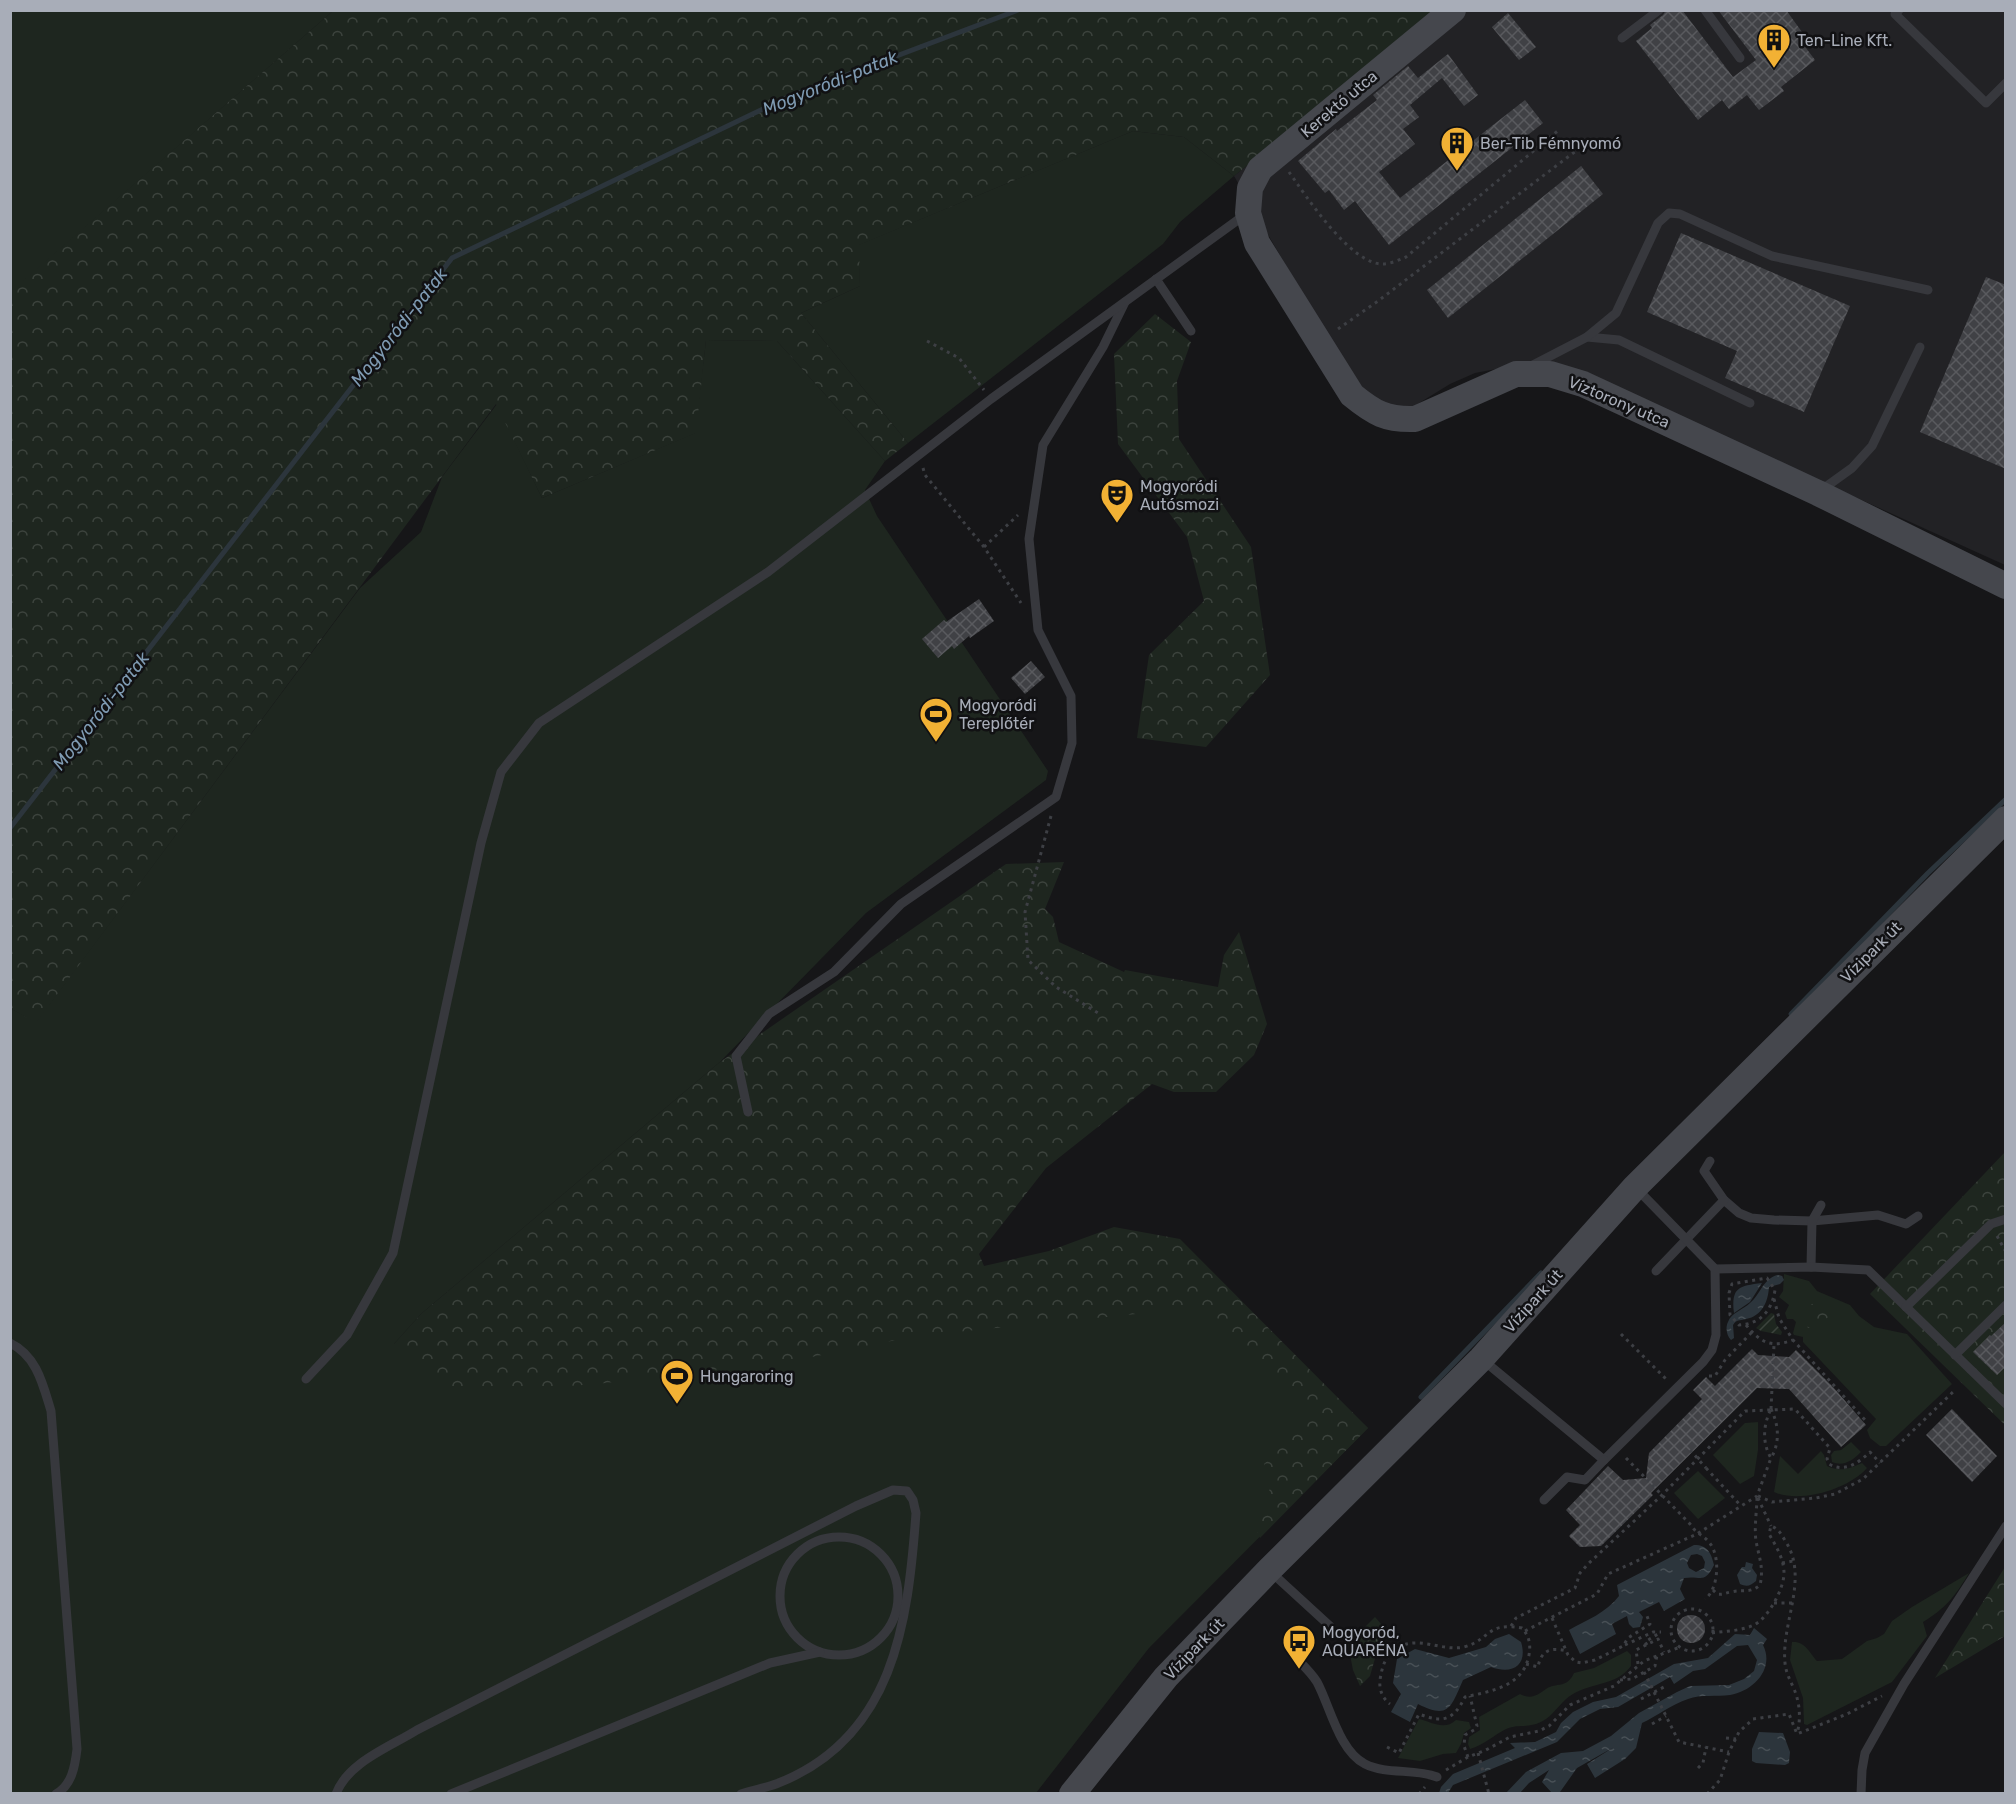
<svg xmlns="http://www.w3.org/2000/svg" width="2016" height="1804" font-family="Rubik,sans-serif">
<defs>
<pattern id="forest-crowns" width="20" height="18" patternUnits="userSpaceOnUse" patternTransform="scale(1.5)"><rect width="20" height="18" fill="#1e261f"/><path d="M2 6a3 3 0 1 1 6 0M12 15a3 3 0 1 1 6 0" fill="none" stroke="#3c433d"/></pattern>
<pattern id="garden-furrows" width="10" height="10" patternUnits="userSpaceOnUse" patternTransform="scale(1.5)"><rect width="10" height="10" fill="#1e261f"/><path d="M-1 1l2-2M0 10L10 0M9 11l2-2" fill="none" stroke="#3c433d"/></pattern>
<pattern id="water-ripples" width="26" height="14" patternUnits="userSpaceOnUse" patternTransform="scale(1.5)"><rect width="26" height="14" fill="#2c353c"/><path d="M2 4q2-2 4 0t4 0M15 11q2-2 4 0t4 0" fill="none" stroke="#485056"/></pattern>
<pattern id="building-cross-hatch" width="8" height="8" patternUnits="userSpaceOnUse" patternTransform="scale(1.5)"><rect width="8" height="8" fill="#404145"/><path d="M0 0l8 8M0 8l8-8" fill="none" stroke="#595a5e"/></pattern>
</defs>
<rect width="100%" height="100%" fill="#161618"/>
<path fill="#222225" d="M1442,11H2005V565L1597,380L1507,367L1475,373L1450,384L1411,408L1384,407L1363,398L1234,176Z"/>
<g fill="#1e261f">
<path d="M11,11H333L11,292Z"/>
<path d="M1133,131L1184,137L1234,176L1180,222L1163,244L908,443L801,313L860,286L858,245Z"/>
<path d="M706,340L777,341L885,461L865,490L877,516L1048,771L1046,780L866,913L720,1062L421,1314L394,1344L1175,1252L1368,1428L1149,1648L1036,1793H11L10,1008L36,1022L360,588L421,532L442,477L497,404L542,498L695,433Z"/>
<path d="M1784,1274L1809,1281L1817,1291L1850,1305L1859,1316L1874,1327L1907,1334L1952,1384L1886,1446H1880L1870,1438L1867,1430L1876,1419L1803,1342V1337L1794,1335L1793,1333L1796,1322L1793,1319H1787L1785,1313L1789,1305L1779,1297L1783,1291Z"/>
<path d="M1758,1422V1450L1754,1476L1740,1484L1713,1455L1745,1423Z"/>
<path d="M1851,1442L1861,1452C1853,1460 1844,1467 1832,1462L1831,1455L1834,1451L1841,1450Z"/>
<path d="M1821,1451L1824,1455L1827,1466C1840,1472 1849,1469 1862,1463L1867,1468C1849,1489 1800,1504 1774,1492L1780,1456L1798,1474Z"/>
<path d="M1698,1471L1725,1498L1698,1519L1674,1493Z"/>
<path d="M1969,1573C1955,1596 1946,1608 1923,1622L1927,1636L1892,1682L1807,1725L1804,1724L1803,1698L1790,1660L1792,1642C1805,1641 1809,1652 1817,1661L1842,1659L1867,1641L1877,1638L1884,1634L1892,1621L1912,1607Z"/>
<path d="M1627,1651L1631,1655V1666C1616,1686 1593,1682 1573,1694C1562,1700 1556,1712 1546,1719C1529,1730 1520,1723 1506,1729C1494,1735 1484,1745 1470,1749L1468,1744L1469,1737L1480,1730L1479,1717L1520,1694C1532,1700 1537,1695 1546,1689C1556,1682 1567,1689 1574,1673L1594,1668Z"/>
<path d="M1419,1719C1432,1722 1444,1731 1456,1720L1469,1722L1471,1728L1464,1733L1461,1744L1456,1753L1443,1754L1420,1761L1398,1758Z"/>
</g>
<g fill="url(#forest-crowns)">
<path d="M333,11H1442L1234,176L1184,137L1133,131L859,245L860,286L801,313L908,443L885,461L777,341L706,340L696,433L542,498L496,404L36,1023L10,1008V292Z"/>
<path d="M1155,314L1191,342L1177,381L1179,439L1251,547L1270,675L1206,747L1137,738L1149,655L1204,601L1187,537L1118,444L1114,354Z"/>
<path d="M1064,862L1045,909L1053,917L1059,942L1124,972L1125,970L1218,987L1224,955L1239,932L1267,1024L1254,1055L1216,1092H1174L1152,1084L1046,1168L979,1254L984,1266L1049,1251L1114,1227L1180,1239L1368,1428L1260,1538L1255,1526L1271,1486L1264,1464L1313,1416L1206,1307L916,1336L802,1359L597,1384L481,1392L433,1382L394,1344L421,1314L720,1062L1006,864Z"/>
<path d="M2005,1152V1425L1870,1294Z"/>
<path d="M1820,1300L1829,1317L1808,1328L1799,1311Z"/>
<path d="M2005,1567V1636L1935,1678Z"/>
<path d="M1375,1617L1388,1632L1383,1638L1387,1643L1376,1655L1370,1676L1360,1686L1353,1670L1348,1644Z"/>
</g>
<path fill="url(#garden-furrows)" d="M1771,1313L1774,1314L1776,1324L1782,1332L1781,1335L1761,1331L1756,1328Z"/>
<g fill="url(#water-ripples)" fill-rule="evenodd">
<path d="M1777,1275L1782,1276L1784,1280L1780,1284L1769,1287C1768,1302 1762,1316 1746,1319C1739,1321 1737,1319 1733,1325L1734,1338L1731,1340C1727,1336 1725,1328 1728,1322C1731,1313 1744,1309 1750,1303C1761,1294 1762,1280 1777,1275Z"/>
<path d="M1762,1283L1750,1302L1734,1313C1731,1287 1739,1286 1762,1283Z"/>
<path d="M1694,1545C1708,1545 1711,1553 1714,1565C1704,1585 1701,1575 1684,1578L1680,1589L1685,1599L1664,1611L1659,1602L1639,1612L1643,1617L1640,1627L1633,1628L1629,1624L1627,1616L1612,1624L1616,1634L1580,1654L1569,1630C1587,1620 1606,1613 1619,1596L1617,1585ZM1697,1554L1702,1556L1705,1562L1704,1568L1696,1572L1689,1568L1687,1563L1691,1555Z"/>
<path d="M1746,1562L1753,1564L1752,1568L1757,1575L1756,1581C1750,1586 1747,1587 1740,1584L1737,1575L1742,1567H1745Z"/>
<path d="M1754,1628L1767,1639L1763,1645C1775,1669 1753,1691 1730,1695C1716,1697 1701,1694 1688,1699C1672,1704 1657,1716 1642,1723L1636,1748L1625,1759L1595,1778L1587,1764L1614,1747L1577,1768L1560,1792L1552,1793L1542,1782L1549,1770L1529,1783L1520,1793H1506L1526,1772L1561,1753L1583,1751L1611,1736L1639,1713L1677,1692L1690,1686L1729,1685L1744,1679L1754,1671L1757,1660L1748,1645L1737,1646L1705,1669L1693,1671L1674,1684L1670,1677L1618,1707L1600,1709L1580,1719L1557,1742L1453,1785L1448,1793H1439L1441,1787L1453,1774L1515,1748L1510,1743L1535,1742L1556,1732L1561,1723L1573,1712L1593,1702L1616,1697L1674,1664L1708,1658L1735,1634L1750,1635Z"/>
<path d="M1509,1634L1521,1642C1528,1665 1513,1675 1491,1667L1463,1680C1451,1707 1449,1720 1418,1704L1410,1722L1391,1712L1401,1694L1393,1683L1397,1659L1415,1649L1449,1658L1486,1647L1495,1639Z"/>
<path d="M1759,1732L1783,1733L1790,1752L1789,1763L1785,1765L1756,1763L1752,1761V1749Z"/>
</g>
<g fill="none" stroke-linecap="round" stroke-linejoin="round">
<g stroke="#2c353c" stroke-width="5">
<path d="M10,828L452,258L788,97L1018,10"/>
<path d="M1791,1014L1928,873L2006,799"/>
<path d="M1421,1397L1541,1273"/>
</g>
</g>
<g fill="url(#building-cross-hatch)">
<path d="M1666,10H1682L1733,77L1756,60L1718,10H1786L1802,32L1797,36L1815,60L1781,87L1784,91L1759,110L1747,95L1729,109L1722,100L1698,120L1636,41L1652,28L1650,25L1663,15Z"/>
<path d="M1508,13L1536,47L1519,60L1492,27Z"/>
<path d="M1448,54L1478,95L1464,106L1442,78L1410,105L1419,117L1403,129L1415,144L1379,172L1400,198L1525,100L1543,123L1389,245L1355,201L1344,210L1329,190L1325,193L1298,161L1336,129L1337,131L1377,100L1373,95L1408,66L1418,78Z"/>
<path d="M1581,166L1603,194L1448,318L1427,290Z"/>
<path d="M1681,233L1850,306L1804,412L1725,378L1737,351L1647,312Z"/>
<path d="M1986,277L2006,285V469L1920,432Z"/>
<path d="M979,599L994,621L970,638L969,636L954,649L952,646L938,658L922,639L944,620L946,622Z"/>
<path d="M1031,661L1045,677L1025,694L1011,678Z"/>
<path d="M2006,1322V1366L1997,1375L1973,1352L1990,1335L1991,1336Z"/>
<path d="M1752,1349L1758,1355L1789,1357L1796,1350L1833,1387L1866,1425L1841,1447L1789,1389L1757,1388L1651,1493L1653,1495L1601,1546L1580,1547L1569,1536L1580,1525L1566,1510L1608,1466L1623,1480L1646,1478L1649,1453L1702,1399L1693,1390L1706,1377L1715,1386Z"/>
<path d="M1952,1409L1997,1456L1972,1482L1926,1435Z"/>
<circle cx="1691" cy="1629" r="14"/>
</g>
<g fill="none" stroke-linecap="round" stroke-linejoin="round">
<g stroke="#3d3f44" stroke-width="3" stroke-dasharray="3 4.5" stroke-linecap="butt">
<path d="M1289,172C1306,196 1351,265 1383,264C1390,264 1399,260 1406,257L1560,129"/>
<path d="M1338,329L1378,301L1589,141"/>
<path d="M927,341L959,358L984,390"/>
<path d="M923,468L925,475L984,547L1021,603"/>
<path d="M984,547L1018,515"/>
<path d="M1051,816L1025,912L1028,960L1056,987L1098,1013"/>
<path d="M1997,1236L2006,1252"/>
<path d="M1767,1278L1775,1290C1772,1310 1761,1324 1739,1325L1730,1315L1729,1293L1732,1284Z"/>
<path d="M1774,1299L1779,1318L1793,1340L1866,1421"/>
<path d="M1746,1325C1761,1343 1771,1348 1793,1340"/>
<path d="M1621,1334L1666,1379"/>
<path d="M1709,1376H1715L1725,1360L1752,1332"/>
<path d="M1771,1409C1779,1425 1780,1443 1771,1458C1762,1443 1763,1425 1771,1409Z"/>
<path d="M1771,1409L1774,1345"/>
<path d="M1626,1458L1691,1525C1697,1535 1702,1534 1708,1541C1721,1554 1719,1589 1705,1599"/>
<path d="M1706,1468L1741,1506"/>
<path d="M1758,1496L1772,1502L1816,1498L1835,1494L1863,1479L1953,1392"/>
<path d="M1758,1498L1771,1526"/>
<path d="M1782,1563L1793,1561"/>
<path d="M1713,1590L1717,1594C1723,1595 1725,1593 1731,1592C1742,1589 1750,1594 1760,1585C1764,1568 1759,1557 1756,1541C1754,1527 1757,1510 1757,1496"/>
<path d="M1774,1603H1792"/>
<circle cx="1692" cy="1630" r="21"/>
<path d="M1552,1618L1568,1655L1576,1662L1582,1663L1595,1660L1623,1646L1628,1638L1650,1624L1647,1616"/>
<path d="M1511,1626L1516,1618L1575,1588L1580,1573L1588,1564L1662,1495L1745,1411L1795,1409L1830,1448L1827,1459L1829,1464C1845,1473 1858,1463 1870,1452L1880,1463"/>
<path d="M1525,1631L1597,1594L1608,1574L1697,1534L1757,1496L1771,1458"/>
<path d="M1712,1633C1726,1631 1741,1631 1754,1625C1768,1618 1784,1589 1784,1573C1784,1559 1776,1546 1769,1534L1771,1526C1779,1529 1781,1534 1786,1542C1809,1579 1781,1623 1785,1663C1786,1673 1790,1680 1794,1689C1800,1703 1801,1719 1797,1734"/>
<path d="M1625,1645L1653,1632H1661"/>
<path d="M1647,1645L1645,1642L1661,1632"/>
<path d="M1526,1664L1538,1667C1541,1650 1551,1647 1567,1651"/>
<path d="M1638,1664L1636,1650L1658,1639L1664,1652"/>
<path d="M1644,1672L1679,1742L1729,1752"/>
<path d="M1620,1680L1632,1679L1655,1666L1657,1655"/>
<path d="M1641,1699L1664,1687"/>
<path d="M1652,1724L1666,1716"/>
<path d="M1726,1738L1736,1739"/>
<path d="M1387,1747L1399,1753L1419,1714C1443,1723 1453,1721 1465,1697C1491,1691 1523,1687 1529,1655C1531,1644 1529,1636 1522,1628C1485,1622 1492,1639 1464,1647C1441,1652 1417,1634 1396,1649C1385,1656 1382,1667 1380,1680C1379,1689 1382,1698 1390,1704"/>
<path d="M1478,1753L1489,1794"/>
<path d="M1468,1757L1464,1746L1465,1735L1474,1730L1477,1726L1470,1696"/>
<path d="M1698,1768L1703,1763L1706,1747"/>
<path d="M1446,1770L1468,1757L1486,1750L1510,1737L1539,1731L1549,1726L1570,1705L1614,1686L1644,1661L1680,1647"/>
<path d="M1419,1794L1425,1787"/>
<path d="M1707,1794L1720,1780L1729,1752L1739,1732L1753,1719L1789,1714L1797,1734L1847,1714L1882,1696"/>
</g>
<g stroke="#37383d" stroke-width="9">
<path d="M1705,10L1740,58"/>
<path d="M1899,10L1895,14L1986,103L2006,83"/>
<path d="M1622,38L1659,10"/>
<path d="M1156,279L1191,331"/>
<path d="M1587,337L1619,340L1750,403"/>
<path d="M1531,366L1587,337L1616,313L1658,223L1669,213L1680,214L1772,256L1928,290"/>
<path d="M1820,491L1852,468L1872,446L1920,347"/>
<path d="M748,1112L736,1056L769,1014L834,972L901,904L1056,797L1072,743L1071,696L1038,630L1029,539L1043,445L1103,347L1125,302"/>
<path d="M1710,1161L1704,1171L1724,1200L1739,1213L1751,1218L1774,1220L1812,1221L1878,1215L1906,1224L1918,1216"/>
<path d="M1811,1267L1812,1221L1821,1205"/>
<path d="M1715,1269L1811,1267L1868,1270L2006,1404"/>
<path d="M1656,1271L1724,1200"/>
<path d="M1906,1307L1991,1224L2006,1219"/>
<path d="M10,1343C37,1356 43,1385 51,1411L77,1749C75,1766 72,1785 56,1794"/>
<path d="M1955,1355L2006,1305"/>
<path d="M1483,1360L1604,1460L1703,1362L1712,1350L1716,1335L1715,1269L1637,1189"/>
<path d="M306,1379L347,1335L393,1253L481,843L501,772L539,723L768,572L991,399L1246,214"/>
<path d="M1544,1500L1567,1477L1585,1480L1604,1460"/>
<circle cx="839" cy="1596" r="59"/>
<path d="M1271,1572L1331,1627"/>
<path d="M1299,1661C1306,1668 1312,1674 1317,1682C1330,1706 1339,1751 1365,1764C1387,1775 1414,1768 1437,1777"/>
<path d="M336,1794C348,1762 390,1747 417,1730L856,1506L893,1490L907,1491L913,1500L916,1513C908,1623 894,1739 776,1784C765,1788 752,1790 741,1794"/>
<path d="M451,1794L770,1663L820,1652"/>
<path d="M1861,1794L1862,1770L1865,1753L1904,1684L2006,1526"/>
</g>
<g stroke="#45474d" stroke-width="26">
<path d="M1453,10L1260,169L1250,188L1248,213L1257,243L1352,395C1374,413 1386,420 1415,419L1516,374H1550L1583,384L1818,493L2006,586"/>
<path d="M1072,1794L1166,1677L1269,1570L1481,1359L1635,1187L2006,819"/>
</g>
<path stroke="#3d3f44" stroke-width="3" stroke-dasharray="3 4.5" stroke-linecap="butt" d="M1690,1450L1706,1468"/>
</g>
<defs>
<g id="building-pin" transform="scale(1.725)"><path d="M0 17L-7.5 6A9.5 9.5 0 1 1 7.5 6Z" fill="#f2b134" stroke="#111113"/><path d="M-4-6H4V6H1V3H-1V6H-4ZM-2.5-4.3h1.7v1.8h-1.7ZM.8-4.3h1.7v1.8H.8ZM-2.5-1h1.7V.8h-1.7ZM.8-1h1.7V.8H.8Z" fill="#111"/></g>
<g id="theatre-pin" transform="scale(1.725)"><path d="M0 17L-7.5 6A9.5 9.5 0 1 1 7.5 6Z" fill="#f2b134" stroke="#111113"/><path d="M-5-5.5Q0-4 5-5.5V0Q5 5 0 6Q-5 5-5 0ZM-3.3-2.5H-1v1.5H-3.3ZM1-2.5H3.3v1.5H1ZM-2.8 1Q0 5.5 2.8 1Z" fill="#111"/></g>
<g id="stadium-pin" transform="scale(1.725)"><path d="M0 17L-7.5 6A9.5 9.5 0 1 1 7.5 6Z" fill="#f2b134" stroke="#111113"/><path d="M0-5a6.5 5 0 1 0 0 10a6.5 5 0 1 0 0-10ZM-3.5-1.8h7v3.6h-7Z" fill="#111"/></g>
<g id="bus-pin" transform="scale(1.725)"><path d="M0 17L-7.5 6A9.5 9.5 0 1 1 7.5 6Z" fill="#f2b134" stroke="#111113"/><path d="M-5-6H5V4H4V6H2V4H-2V6H-4V4H-5ZM-3.5-4V0h7V-4ZM-3.5 1.2v1.5H-2V1.2ZM2 1.2v1.5H3.5V1.2Z" fill="#111"/></g>
</defs>
<g fill-rule="evenodd">
<use href="#building-pin" x="1774" y="40"/>
<use href="#building-pin" x="1457" y="143"/>
<use href="#theatre-pin" x="1117" y="495"/>
<use href="#stadium-pin" x="936" y="714"/>
<use href="#stadium-pin" x="677" y="1376"/>
<use href="#bus-pin" x="1299" y="1641"/>
</g>
<g text-anchor="middle" dominant-baseline="central" stroke-width="5" stroke-linejoin="round" paint-order="stroke">
<g font-size="16" fill="#a8adb8" stroke="#111113" text-anchor="start">
<text x="1797" y="40">Ten-Line Kft.</text>
<text x="1480" y="143">Ber-Tib Fémnyomó</text>
<text x="1140" y="486">Mogyoródi<tspan x="1140" dy="18">Autósmozi</tspan></text>
<text x="959" y="705">Mogyoródi<tspan x="959" dy="18">Tereplőtér</tspan></text>
<text x="700" y="1376">Hungaroring</text>
<text x="1322" y="1632">Mogyoród,<tspan x="1322" dy="18">AQUARÉNA</tspan></text>
</g>
<g font-size="16" fill="#a8adb8" stroke="#111113">
<text transform="translate(1339 104) rotate(-40)">Kerektó utca</text>
<text transform="translate(1619 402) rotate(23)">Víztorony utca</text>
<text transform="translate(1871 952) rotate(-45)">Vízipark út</text>
<text transform="translate(1533 1301) rotate(-48)">Vízipark út</text>
<text transform="translate(1194 1649) rotate(-46)">Vízipark út</text>
</g>
<g font-size="18" font-style="italic" fill="#7f9bb3" stroke="#111113">
<text transform="translate(830 83) rotate(-22)">Mogyoródi-patak</text>
<text transform="translate(399 327) rotate(-52)">Mogyoródi-patak</text>
<text transform="translate(101 711) rotate(-52)">Mogyoródi-patak</text>
</g>
</g>
<rect width="2016" height="1804" fill="none" stroke="#a8adb8" stroke-width="24"/>
</svg>
